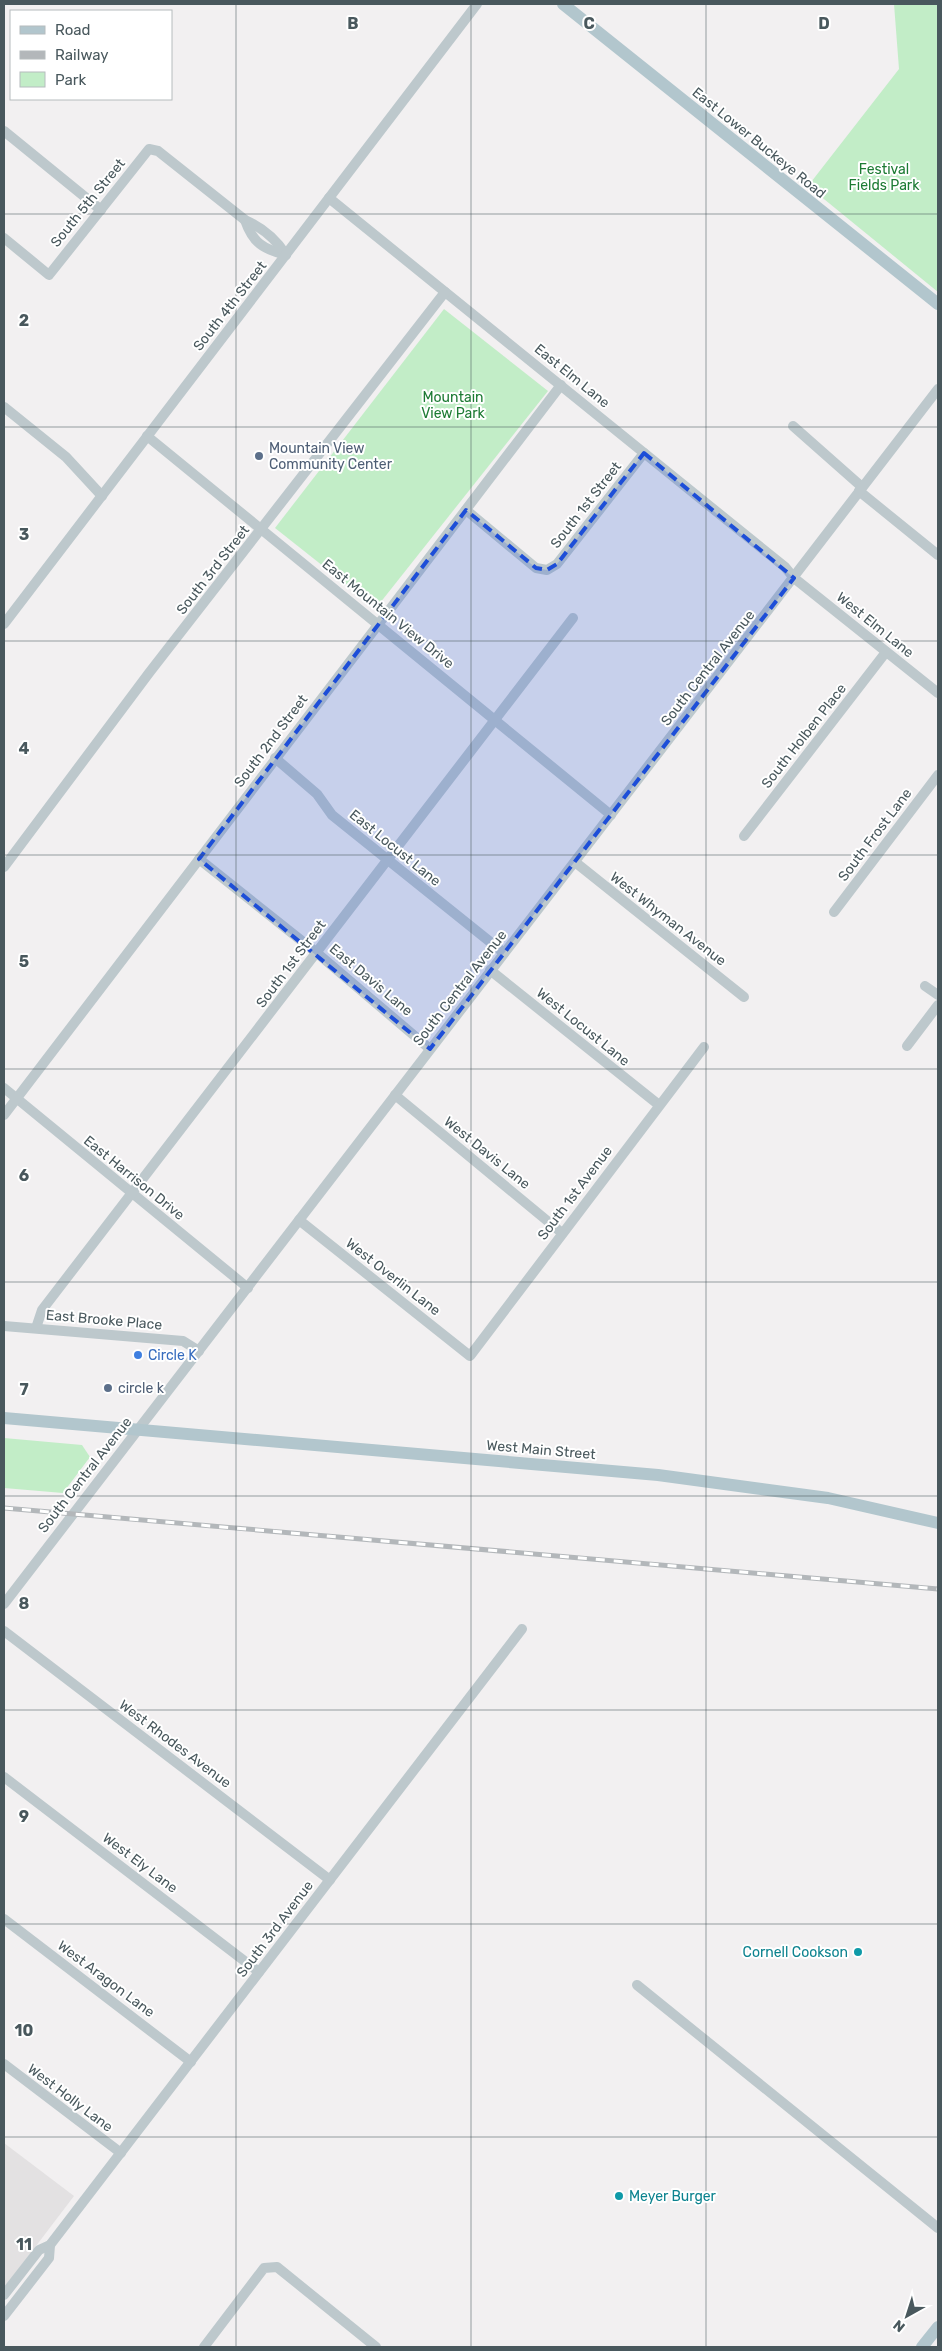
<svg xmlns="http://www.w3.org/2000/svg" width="942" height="2351" font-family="Rubik,sans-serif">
<rect width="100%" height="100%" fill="#f2f0f1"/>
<path fill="#e3e1e2" d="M4,2143L74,2196L4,2288Z"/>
<g fill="#c2edc7">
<path d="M894,4H938V292L808,186L899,69Z"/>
<path d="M444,309L548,391L376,608L275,528Z"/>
<path d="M4,1438L82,1445L90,1457L63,1493L4,1488Z"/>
</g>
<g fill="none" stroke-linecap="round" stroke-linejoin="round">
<g stroke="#bdc8cc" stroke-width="10">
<path d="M4,131L101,210"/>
<path d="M329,198L785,567L794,578L938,693"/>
<path d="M245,220C253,243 263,249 286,255"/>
<path d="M4,238L49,275L149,149L158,151L245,220C263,228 276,239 286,255"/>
<path d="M4,407L66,457L102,496"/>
<path d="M793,426L862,487"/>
<path d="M147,436L611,815"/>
<path d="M859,491L938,555"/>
<path d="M466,510L536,568L547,570L557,564L644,453"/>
<path d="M4,624L477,4"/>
<path d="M275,758L317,794L332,815L504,953"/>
<path d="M744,836L886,652"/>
<path d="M199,859L317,953L430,1049"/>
<path d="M575,862L744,997"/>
<path d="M4,867L149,673L445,292"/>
<path d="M834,912L938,775"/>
<path d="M490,970L659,1105"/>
<path d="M925,986L938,995"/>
<path d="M907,1046L938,1005"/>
<path d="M4,1088L248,1288"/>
<path d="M395,1095L562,1233"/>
<path d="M4,1115L561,385"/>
<path d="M299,1220L470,1356L704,1047"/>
<path d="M4,1326L183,1341L199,1351"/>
<path d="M36,1328L42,1310L573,618"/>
<path d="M4,1604L938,389"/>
<path d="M4,1631L330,1880"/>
<path d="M4,1777L259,1972"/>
<path d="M4,1919L191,2062"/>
<path d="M637,1985L938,2228"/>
<path d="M4,2064L121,2153"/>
<path d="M4,2295L39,2250L50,2245L522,1629"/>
<path d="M4,2316L49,2258L50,2245"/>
<path d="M204,2347L264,2268L277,2267L376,2347"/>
</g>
<g stroke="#b2c6cd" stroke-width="12">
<path d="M563,4L938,304"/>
<path d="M4,1418L658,1475L828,1498L938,1523"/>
<path d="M922,2347L938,2327"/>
</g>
<g stroke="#b3b7ba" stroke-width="5">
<path id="rail" d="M4,1508L938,1589"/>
</g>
<use href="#rail" stroke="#fff" stroke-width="3" stroke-dasharray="9" stroke-linecap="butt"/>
</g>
<path fill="#1d4ed8" fill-opacity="0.2" stroke="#1d4ed8" stroke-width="4" stroke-dasharray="10 6" stroke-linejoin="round" d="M644,453L794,578L430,1049L199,859L466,510L536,568L547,570L557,564Z"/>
<path fill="none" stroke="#49585d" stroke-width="1" stroke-opacity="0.55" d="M236,4V2347M471,4V2347M706,4V2347M4,214H938M4,427H938M4,641H938M4,855H938M4,1069H938M4,1282H938M4,1496H938M4,1710H938M4,1924H938M4,2137H938"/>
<g fill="#5c6f8a" stroke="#fff" stroke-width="2">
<circle cx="259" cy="456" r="5"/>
<circle cx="108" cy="1388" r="5"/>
</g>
<circle fill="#3f7fe0" stroke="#fff" stroke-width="2" cx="138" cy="1355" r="5"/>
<g fill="#0f9aa8" stroke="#fff" stroke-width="2">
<circle cx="858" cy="1952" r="5"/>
<circle cx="619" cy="2196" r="5"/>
</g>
<g text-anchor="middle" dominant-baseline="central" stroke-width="4" stroke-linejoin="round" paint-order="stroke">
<g font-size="14" fill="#49585d" stroke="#fff">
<text transform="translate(759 143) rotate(39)">East Lower Buckeye Road</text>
<text transform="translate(88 203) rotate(-51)">South 5th Street</text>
<text transform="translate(230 306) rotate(-52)">South 4th Street</text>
<text transform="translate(572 376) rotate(39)">East Elm Lane</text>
<text transform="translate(586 505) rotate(-52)">South 1st Street</text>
<text transform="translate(213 570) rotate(-52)">South 3rd Street</text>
<text transform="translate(388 614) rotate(39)">East Mountain View Drive</text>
<text transform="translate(875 625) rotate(39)">West Elm Lane</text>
<text transform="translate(708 668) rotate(-52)">South Central Avenue</text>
<text transform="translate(804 736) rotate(-52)">South Holben Place</text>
<text transform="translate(271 741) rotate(-53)">South 2nd Street</text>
<text transform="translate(875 835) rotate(-53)">South Frost Lane</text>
<text transform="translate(395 848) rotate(39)">East Locust Lane</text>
<text transform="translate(668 919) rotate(38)">West Whyman Avenue</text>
<text transform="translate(291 964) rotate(-53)">South 1st Street</text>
<text transform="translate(371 980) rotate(40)">East Davis Lane</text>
<text transform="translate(460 988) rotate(-52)">South Central Avenue</text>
<text transform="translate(583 1027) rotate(39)">West Locust Lane</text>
<text transform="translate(487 1153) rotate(39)">West Davis Lane</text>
<text transform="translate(134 1178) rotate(39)">East Harrison Drive</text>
<text transform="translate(575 1193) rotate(-53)">South 1st Avenue</text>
<text transform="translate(393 1277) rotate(38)">West Overlin Lane</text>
<text transform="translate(104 1320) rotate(5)">East Brooke Place</text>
<text transform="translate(541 1450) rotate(5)">West Main Street</text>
<text transform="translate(85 1475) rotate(-52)">South Central Avenue</text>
<text transform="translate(175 1744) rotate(37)">West Rhodes Avenue</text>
<text transform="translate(140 1863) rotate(37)">West Ely Lane</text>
<text transform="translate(275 1929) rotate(-53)">South 3rd Avenue</text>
<text transform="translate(106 1979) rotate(37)">West Aragon Lane</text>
<text transform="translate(70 2098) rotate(37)">West Holly Lane</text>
</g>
<g font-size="14" fill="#1d7b34" stroke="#fff">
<text x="884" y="169">Festival<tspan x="884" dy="16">Fields Park</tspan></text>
<text x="453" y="397">Mountain<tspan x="453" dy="16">View Park</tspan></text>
</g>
<g font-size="14" fill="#4e5e75" stroke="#fff" text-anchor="start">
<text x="269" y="448">Mountain View<tspan x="269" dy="16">Community Center</tspan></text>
<text x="118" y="1388">circle k</text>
</g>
<g font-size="14" fill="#366cbe" stroke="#fff" text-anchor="start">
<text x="148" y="1355">Circle K</text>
</g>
<g font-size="14" fill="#0d838f" stroke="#fff" text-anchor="end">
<text x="848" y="1952">Cornell Cookson</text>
<text x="629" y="2196" text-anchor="start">Meyer Burger</text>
</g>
</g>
<g font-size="16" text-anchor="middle" font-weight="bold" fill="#49585d" stroke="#fff" stroke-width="4" stroke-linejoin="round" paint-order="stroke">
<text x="353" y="29">B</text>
<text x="589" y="29">C</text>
<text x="824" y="29">D</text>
<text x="24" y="326">2</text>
<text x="24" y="540">3</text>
<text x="24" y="754">4</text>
<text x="24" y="967">5</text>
<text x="24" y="1181">6</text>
<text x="24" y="1395">7</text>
<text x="24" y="1609">8</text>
<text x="24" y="1822">9</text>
<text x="24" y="2036">10</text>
<text x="24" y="2250">11</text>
</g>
<rect width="942" height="2351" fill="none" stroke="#49585d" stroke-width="10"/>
<rect x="10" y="10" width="162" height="90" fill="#ffffff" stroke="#b6bcbe"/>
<rect x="20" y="26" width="25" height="8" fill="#b2c6cd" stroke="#b6bcbe"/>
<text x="55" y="35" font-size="15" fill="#49585d">Road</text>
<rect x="20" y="51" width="25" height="8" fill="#b3b7ba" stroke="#b6bcbe"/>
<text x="55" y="60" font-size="15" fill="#49585d">Railway</text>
<rect x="20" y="72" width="25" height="15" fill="#c2edc7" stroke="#b6bcbe"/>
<text x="55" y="85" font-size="15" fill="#49585d">Park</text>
<g transform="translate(907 2316) rotate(219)" stroke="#ffffff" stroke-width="4" paint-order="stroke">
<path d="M0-4L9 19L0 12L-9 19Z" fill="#49585d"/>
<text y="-8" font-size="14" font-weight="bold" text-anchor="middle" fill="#49585d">N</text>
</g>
</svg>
